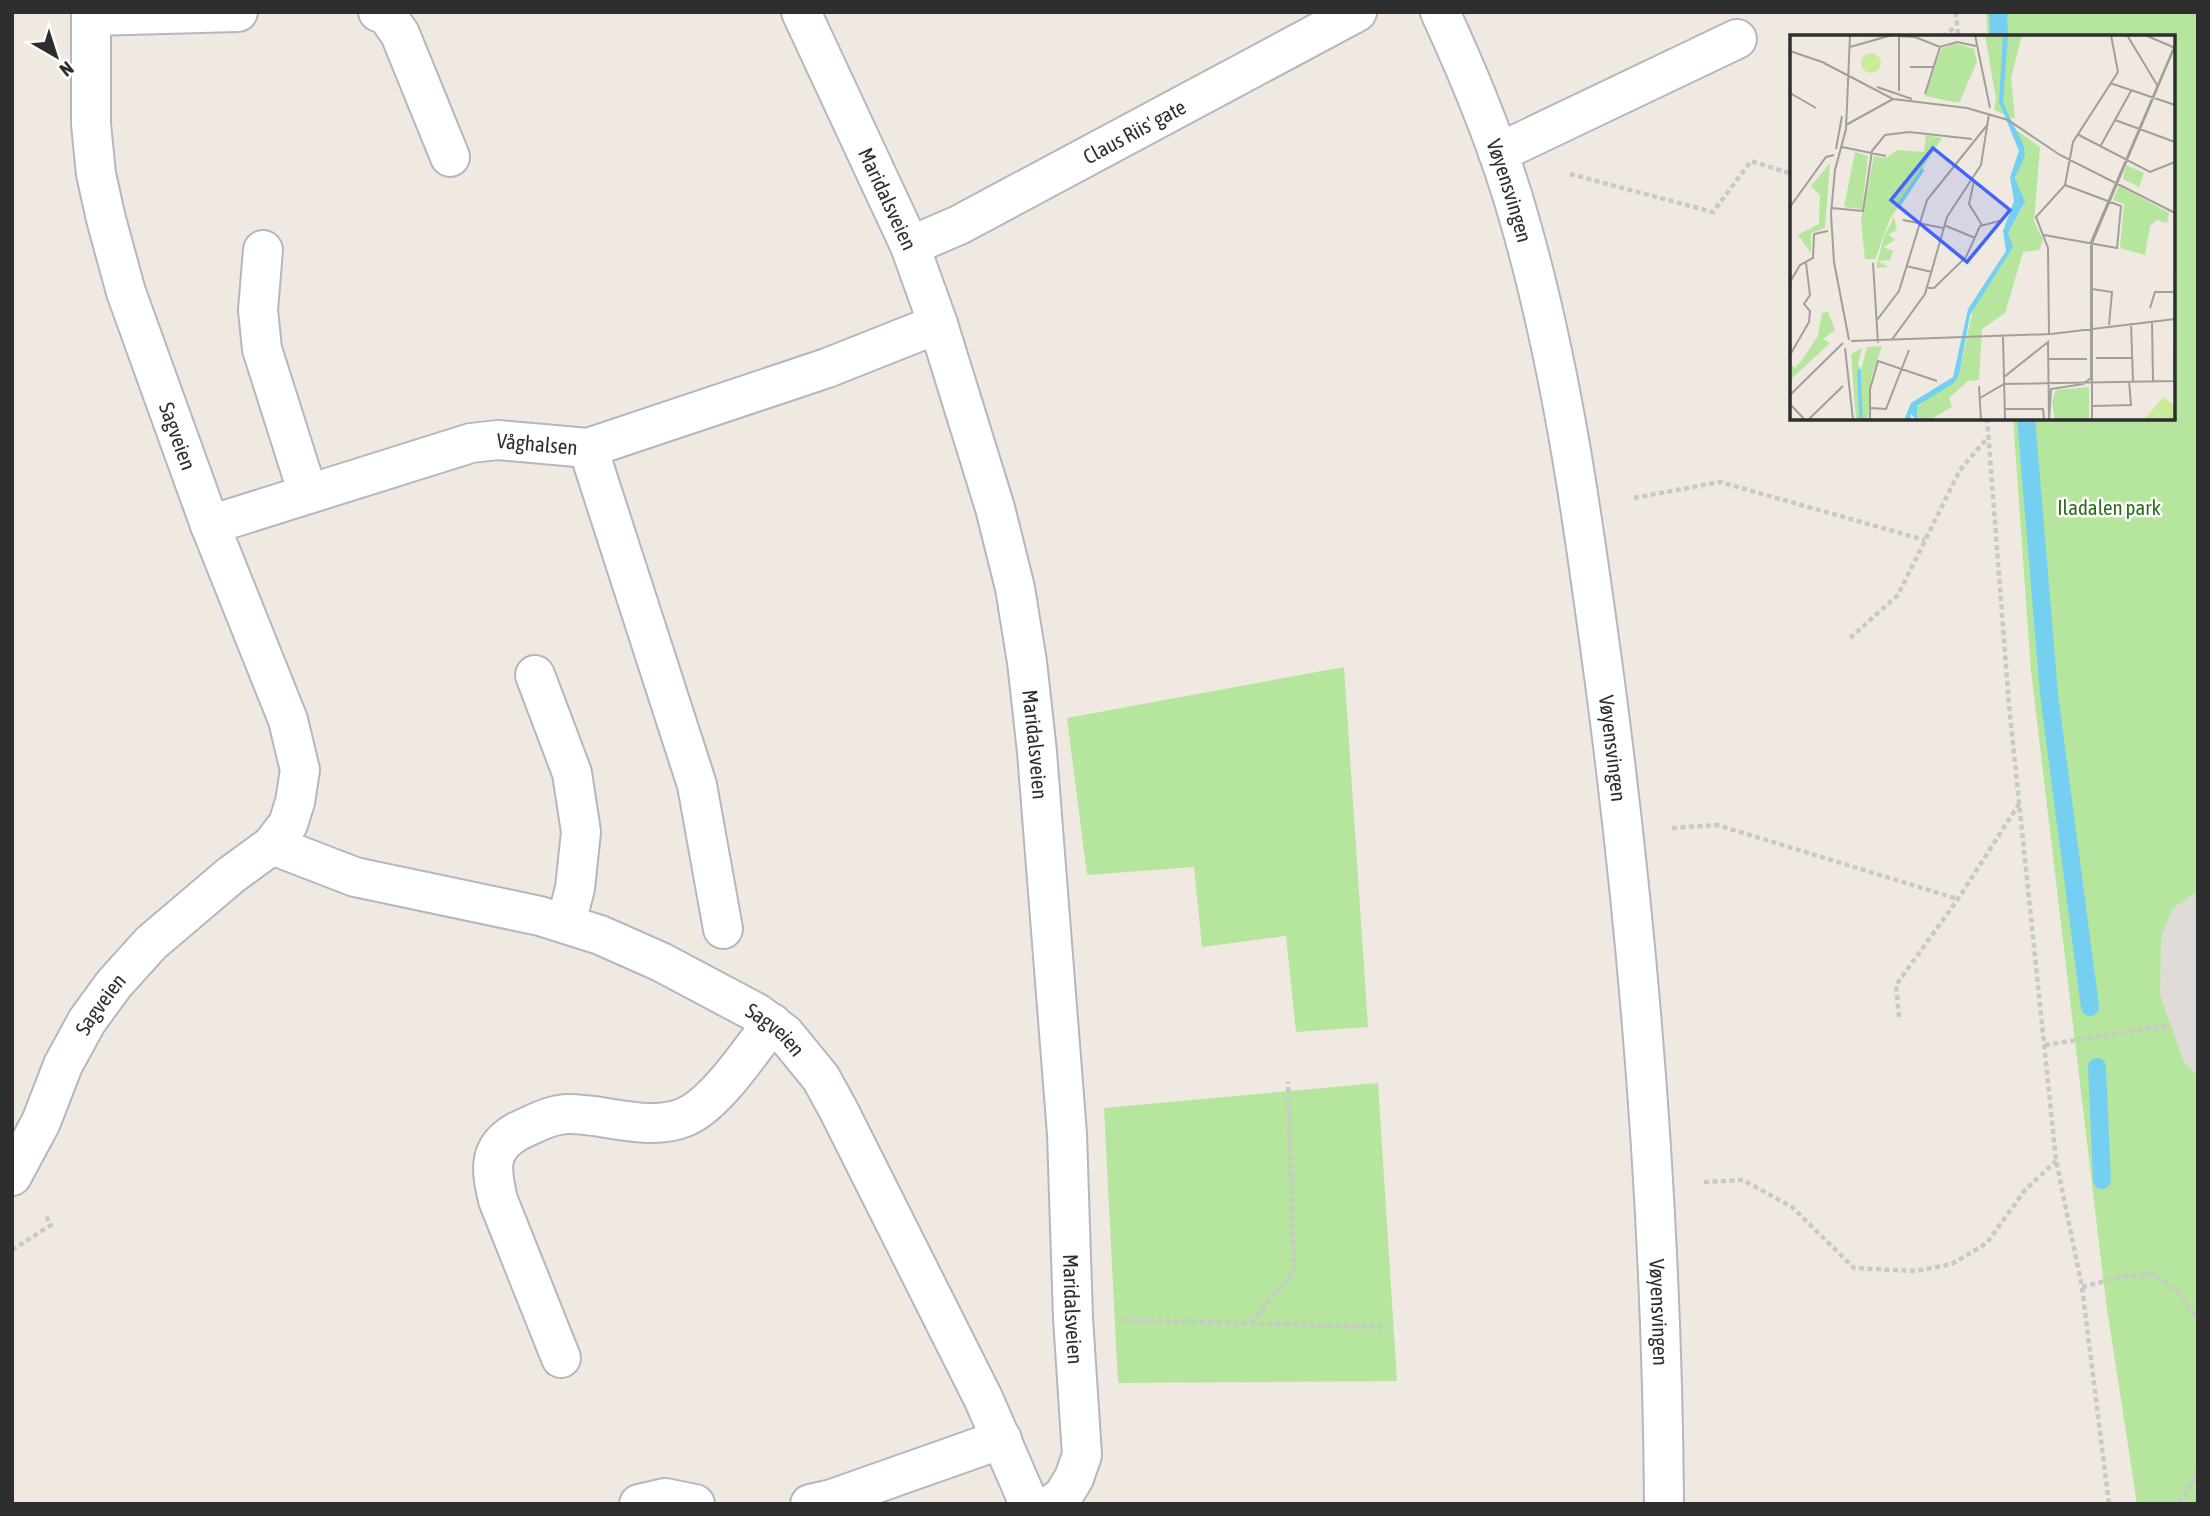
<svg xmlns="http://www.w3.org/2000/svg" width="2210" height="1516" font-family="'Asap Condensed',sans-serif">
<rect width="100%" height="100%" fill="#efe9e1"/>
<g fill="#b6e59e">
<path d="M1986,12H2198V1504H2137L2106,1302L2031,671L2013,418H2173V37H1988Z"/>
<path d="M1344,667L1368,1027L1296,1032L1286,936L1202,947L1194,867L1087,875L1067,718Z"/>
<path d="M1378,1083L1397,1381L1118,1383L1104,1108Z"/>
</g>
<path fill="#dfdcd8" d="M2198,891V1076L2184,1062L2160,995L2161,937L2173,908Z"/>
<g fill="none" stroke-linecap="round" stroke-linejoin="round">
<g stroke="#75cff0" stroke-width="18">
<path d="M1998,12L1999,37"/>
<path d="M2026,418L2049,694L2090,1007"/>
<path d="M2097,1067L2102,1180"/>
</g>
<g stroke="#b4b7c1" stroke-width="42">
<g id="minor">
<path d="M378,12L386,14L400,34L450,157"/>
<path id="s1" d="M801,12L910,246L938,324L995,508L1015,588L1027,662L1037,752L1067,1134L1073,1318L1082,1455L1074,1478L1063,1496L1052,1504"/>
<path id="s2" d="M1440,12C1471,79 1499,147 1519,218C1563,370 1584,527 1605,683C1641,955 1662,1229 1664,1504"/>
<path d="M91,16L238,12"/>
<path d="M1498,153L1737,39"/>
<path id="s3" d="M910,246L959,225L1357,12"/>
<path d="M263,250L258,310L262,349L308,494"/>
<path d="M588,448L697,785L723,929"/>
<path id="s4" d="M210,525L471,443L498,440L588,448L827,368L938,324"/>
<path d="M535,675L572,773L581,832L575,888L566,923"/>
<path id="s5" d="M272,845L355,877L540,916L600,935L661,962L757,1013L785,1034L821,1078L839,1111L984,1400L1029,1504"/>
<path id="s6" d="M12,1176L41,1122L63,1065L87,1021L114,984L151,943L231,875L272,845L288,824L295,802L300,770L288,720L210,525L126,292L106,219L96,174L91,124V12"/>
<path d="M561,1358L498,1200C491,1170 487,1148 518,1131C534,1124 551,1114 569,1114C606,1114 650,1132 685,1117C716,1104 751,1050 772,1023"/>
<path d="M639,1504L665,1498L695,1504"/>
<path d="M810,1504L832,1499L1002,1439"/>
</g>
</g>
<g stroke="#c9c9c9" stroke-width="4.5" stroke-dasharray="5 3.5" stroke-linecap="butt">
<path d="M1956,12L1958,37"/>
<path d="M1943,37L1956,26"/>
<path d="M1570,174L1713,212L1751,161L1792,174"/>
<path d="M1987,418L2009,705L2056,1160L2082,1287L2109,1504"/>
<path d="M1634,498L1720,482L1925,540"/>
<path d="M1850,638L1898,595L1960,470L1988,437"/>
<path d="M1672,828L1717,825L1958,899"/>
<path d="M1899,1017L1896,985L1958,899L2019,804"/>
<path d="M2045,1045L2170,1025"/>
<path d="M1704,1182L1743,1180L1792,1207L1854,1268L1915,1271L1952,1264L1987,1243L2025,1190L2056,1161"/>
<path d="M12,1250L51,1225L45,1214"/>
<path d="M2082,1287L2126,1276L2153,1274L2178,1292L2198,1320"/>
<path d="M1123,1320L1384,1327"/>
<path d="M1251,1323L1294,1271L1288,1082"/>
<path d="M2180,1504L2198,1470"/>
</g>
<use href="#minor" stroke="#fff" stroke-width="38"/>
</g>
<g text-anchor="middle" dominant-baseline="central" stroke-width="5" stroke-linejoin="round" paint-order="stroke">
<g font-size="21" fill="#2e2e2e" stroke="#fff">
<text stroke="none"><textPath href="#s3" startOffset="252">Claus Riis' gate</textPath></text>
<text stroke="none"><textPath href="#s2" startOffset="192">Vøyensvingen</textPath></text>
<text stroke="none"><textPath href="#s1" startOffset="206">Maridalsveien</textPath></text>
<text transform="translate(178 436) rotate(70)">Sagveien</text>
<text stroke="none"><textPath href="#s4" startOffset="340">Våghalsen</textPath></text>
<text stroke="none"><textPath href="#s1" startOffset="774">Maridalsveien</textPath></text>
<text stroke="none"><textPath href="#s2" startOffset="760">Vøyensvingen</textPath></text>
<text stroke="none"><textPath href="#s6" startOffset="194">Sagveien</textPath></text>
<text stroke="none"><textPath href="#s5" startOffset="541">Sagveien</textPath></text>
<text stroke="none"><textPath href="#s1" startOffset="1340">Maridalsveien</textPath></text>
<text stroke="none"><textPath href="#s2" startOffset="1326">Vøyensvingen</textPath></text>
</g>
<g font-size="21" fill="#2c6e1b" stroke="#fff">
<text x="2109" y="507">Iladalen park</text>
</g>
</g>
<g transform="translate(1790 35)">
<rect width="385" height="385" fill="#efe9e1"/>
<path d="M195,0H232L221,43L225,84L204,75L206,64ZM166,8L184,14L187,27L169,68L135,61L151,14ZM225,94L250,112L244,186L253,205L249,215L233,217L215,278L192,294L189,345L178,346L159,363L162,372L139,385H127L126,373L169,340L183,274L222,213L218,198L234,170L225,143L235,121ZM136,100L152,103L100,184L85,224H75L71,185L84,121L96,123L107,115L134,117ZM65,117L78,121L72,174L54,172ZM40,128L35,193L21,198V218L8,200L29,189L30,160L21,151ZM336,130L354,138L349,152L333,144ZM329,151L379,178L377,188L367,185L360,191L355,220L330,213L334,169L323,165ZM104,182L107,195L98,199L105,205L93,212L103,216L100,225L88,226L98,232L86,233L94,202ZM38,277L45,295L33,304L40,308L0,345V329L5,333L12,325L28,301L32,278ZM92,311L81,343L78,385H66L61,319L72,313L68,330L71,334L77,312ZM299,352V385H265L262,367L266,355Z" fill="#b6e59e"/>
<path d="M71 28a10 10 0 1 1 20 0a10 10 0 1 1-20 0ZM373,362L385,371V385H354Z" fill="#c9ec9a"/>
<path d="M213,0H218L213,68L234,111L235,121L225,143L235,167L218,198L223,212L180,280L169,340L164,348L127,371V385L121,379L120,385H114L121,368L163,342L178,274L216,216L213,196L224,166L220,142L229,116L209,67Z" fill="#75cff0"/>
<path fill="none" stroke="#75cff0" stroke-width="3.5" d="M107,173L133,134M69,335L71,385"/>
<path fill="none" stroke="#a29e99" stroke-width="2" d="M185,0L200,73M337,0L367,50M355,0L385,13M109,1L125,2L150,12L167,7L186,11M109,1V56M60,12L102,0M0,16L35,28M34,28L103,64L177,73L218,85L270,120L385,178M120,32H144M320,48L385,70M87,52L122,64M0,58L26,73M135,59L150,12M325,85L385,107M56,90L103,64M287,99L360,137L385,127M52,112L96,121M310,112L341,56M46,114L52,81M184,146L179,169L192,190M0,172L36,122L44,120M41,173L73,176L82,116L95,100L119,97L182,104M113,185L153,193M154,190L185,203M254,200L327,213L331,171L275,150M83,228L88,308M116,231L142,237M0,247L10,230L23,223L24,199L38,196M138,253H144L176,222L190,191L213,185M302,254L322,257L319,290M360,273L365,257H383M87,285L109,256L137,165L198,89M362,286L363,346M341,288L343,346M259,299L258,213L246,182L275,150L283,107L328,37L321,0M213,301L215,385M59,305L44,227L41,179L45,135L56,94L60,0M61,306L261,299L385,284M101,306L135,259L157,182L191,130L199,79M55,313L63,385M0,320L19,287L20,276L14,269L20,260L16,228M306,323H342M259,324H297M214,342L258,307L259,385M384,346L385,236M189,351L191,385M0,360L53,308M190,363L214,349L385,346M0,369L15,385M302,371L341,370L339,346M81,373L96,374L119,315M215,374H253L254,385M18,385L53,351M80,385V354L88,326L147,346M259,385L261,354L293,349L301,343V207L385,10M302,385V208L385,11"/>
<path fill="#4264fb" fill-opacity="0.15" stroke="#4264fb" stroke-width="3.5" d="M143,113L220,175L177,227L101,165Z"/>
<rect width="385" height="385" fill="none" stroke="#2e2e2e" stroke-width="3.5"/>
</g>
<rect width="2210" height="1516" fill="none" stroke="#2e2e2e" stroke-width="28"/>
<g transform="translate(56 56) rotate(141)" stroke="#ffffff" stroke-width="5" paint-order="stroke">
<path d="M0-5L12 26L0 18L-12 26Z" fill="#2e2e2e"/>
<text y="-10" font-size="19" font-weight="bold" text-anchor="middle" fill="#2e2e2e">N</text>
</g>
</svg>
